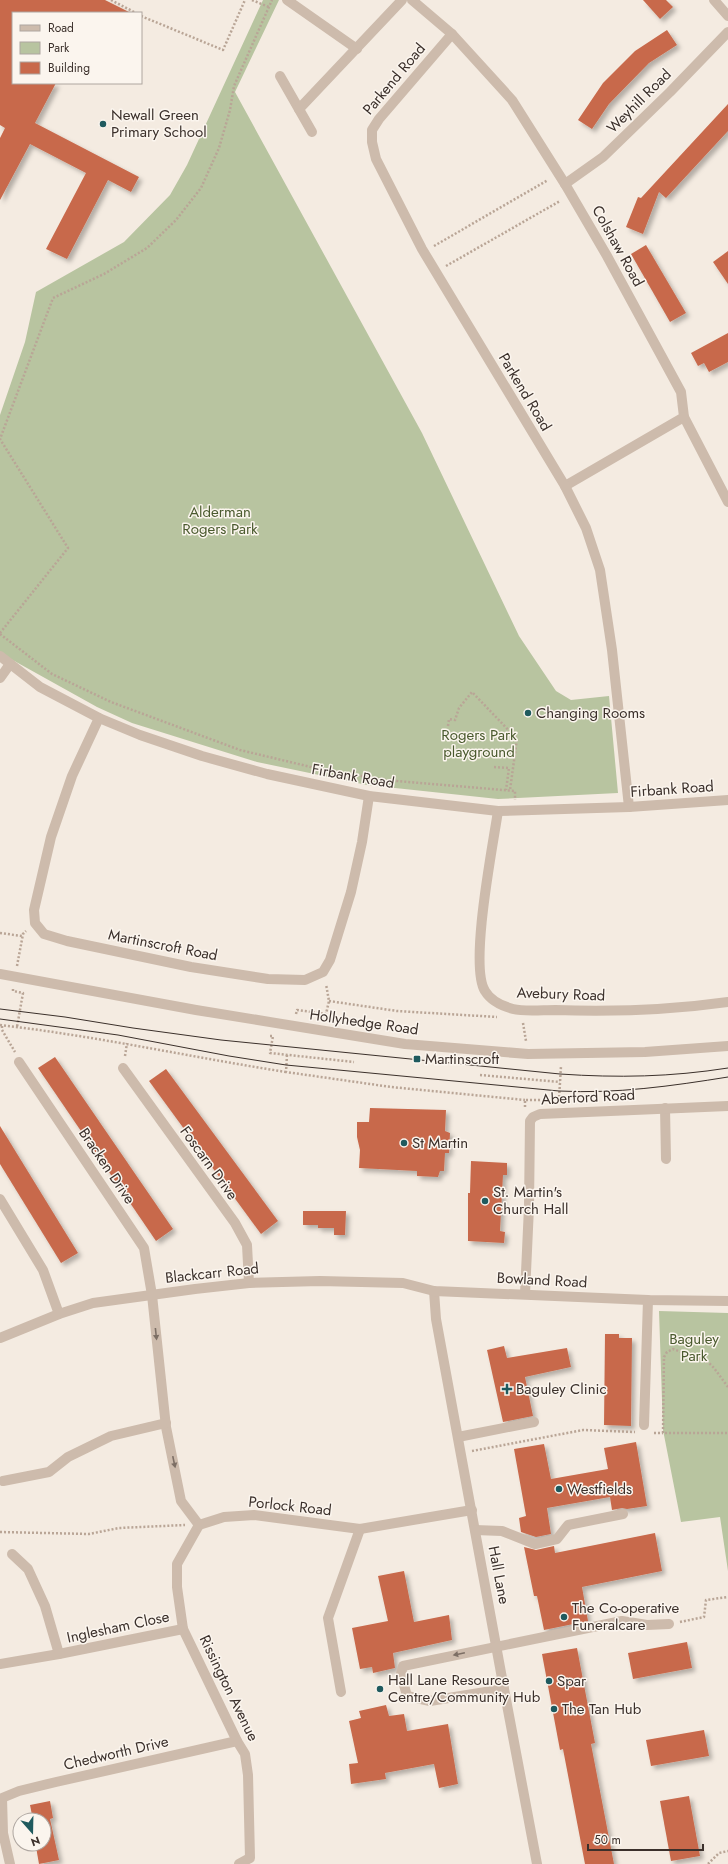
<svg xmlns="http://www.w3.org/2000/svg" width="728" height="1864" font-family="Jost,sans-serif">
<defs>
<filter id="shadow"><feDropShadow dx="3.5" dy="3.5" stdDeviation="2" flood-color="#0004"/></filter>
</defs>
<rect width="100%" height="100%" fill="#f4ebe1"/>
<g fill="#b8c4a0">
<path d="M263,0H279L235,92L422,433L519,636L556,691L571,700L609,696L618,793L498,799L367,785L257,762L132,723L97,707L0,653V415L25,342L36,292L124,242L170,195L187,165Z"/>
<path d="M659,1311L728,1313V1571L720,1517L681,1522L663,1430Z"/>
</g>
<g fill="#c8694b" filter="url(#shadow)">
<path d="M0,0H105L131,13H13V83H56L35,123L139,177L131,192L108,180L67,259L46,249L86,173L30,144L0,200V138L5,128L0,125Z"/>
<path d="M643,0H666L673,7L660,19Z"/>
<path d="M667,30L677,45L649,63L609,104L592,129L578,120L603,83L635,51Z"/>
<path d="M728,104V131L666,198L659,192L643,234L626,227L638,197L641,198Z"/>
<path d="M646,245L686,313L670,322L631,254Z"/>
<path d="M728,251V284L713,262Z"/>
<path d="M728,333V362L709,372L704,363L698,366L691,353Z"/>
<path d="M55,1057L173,1229L156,1241L38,1068Z"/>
<path d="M166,1069L278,1221L261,1234L149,1081Z"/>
<path d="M370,1108L446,1110L445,1131L450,1133L449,1153H445L444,1171H440L438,1177L417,1176V1171L359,1168L360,1150L357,1137V1122H369Z"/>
<path d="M0,1126L78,1253L61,1263L0,1164Z"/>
<path d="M471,1161L507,1163V1175H503L500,1231L505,1232L504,1243L468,1241V1193H470Z"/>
<path d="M303,1211H346L345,1235H334V1228H318V1225H303Z"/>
<path d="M605,1334H619V1338H632L631,1426L604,1425Z"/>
<path d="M504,1346L507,1358L567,1348L571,1367L525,1377L533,1416L503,1422L487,1350Z"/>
<path d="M636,1442L647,1506L627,1509L622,1508L612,1510L610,1497L547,1508L551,1534L536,1537L521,1532L519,1518L526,1516L514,1449L544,1444L551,1479L608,1469L604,1448Z"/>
<path d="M655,1533L662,1571L582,1587L588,1621L544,1630L537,1596H534L524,1547L536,1550L554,1546L555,1553Z"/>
<path d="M404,1571L414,1622L449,1615L452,1640L393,1653L395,1668L373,1673L372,1667L360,1669L352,1628L388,1621L378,1576Z"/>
<path d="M687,1642L692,1668L633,1679L628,1653Z"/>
<path d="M577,1648L595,1743L591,1744L614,1864H585L563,1749L560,1750L542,1654Z"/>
<path d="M386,1705L389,1716L404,1714L407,1731L448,1724L458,1784L439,1788L434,1764L385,1773L386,1779L351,1784L349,1764L358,1763L349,1721L361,1718L359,1711Z"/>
<path d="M704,1730L709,1756L651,1766L646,1740Z"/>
<path d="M689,1796L700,1856L671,1861L660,1801Z"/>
<path d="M50,1801L53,1818L50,1819L59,1860L39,1864L36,1847L44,1845V1820H33L30,1805Z"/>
</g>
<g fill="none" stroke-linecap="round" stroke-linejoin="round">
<g stroke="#b9a596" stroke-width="2.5" stroke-dasharray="2 2" stroke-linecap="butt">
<path d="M111,0L136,13"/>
<path d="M252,0L269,7"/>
<path d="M141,16L223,50L245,0"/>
<path d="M434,246L548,180"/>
<path d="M446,266L560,201"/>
<path d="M0,633L68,548L0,439L53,298L104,274L147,248L176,220L201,188L219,148L230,110L234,86L272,0"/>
<path d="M0,634L52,674L111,702L240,750L315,768L385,780L515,791V800"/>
<path d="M448,726L449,719L455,720L459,708L472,692L517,739L510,790"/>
<path d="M494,767L509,768L506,790"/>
<path d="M0,933L22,936"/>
<path d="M17,966L23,934L26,931"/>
<path d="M13,989V991L23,993L17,1027"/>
<path d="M329,1001L397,1011L497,1017"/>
<path d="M296,1014L297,1010L326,1014L329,1001L326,984"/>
<path d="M523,1023L526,1041"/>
<path d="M0,1025C96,1036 190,1057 286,1072"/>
<path d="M2,1026V1030L15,1052"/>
<path d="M270,1036H273L270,1053L354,1062"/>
<path d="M287,1055L286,1072L391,1087L525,1100"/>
<path d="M125,1056L127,1043"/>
<path d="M480,1075L560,1082"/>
<path d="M557,1099H559L561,1066"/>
<path d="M525,1107V1100H540"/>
<path d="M728,1387L714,1368L708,1362L673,1349L667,1352L664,1357L663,1433H728"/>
<path d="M654,1433H663"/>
<path d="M472,1451L583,1430L635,1432"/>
<path d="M0,1532L89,1534L119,1528L185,1525"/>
<path d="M680,1622L704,1617L706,1600L728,1597"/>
<path d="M708,1864L719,1853L728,1851"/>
</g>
<g stroke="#cdbbac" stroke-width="10">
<path d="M287,0L357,49"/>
<path d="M412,0L452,34L512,100L565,184L607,256L681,392L684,417L565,486"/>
<path d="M714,0L728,16"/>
<path d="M452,34L379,119L372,130V142L376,159L422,249L565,486L586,528L600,570L612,650L629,807"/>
<path d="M280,76L312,132"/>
<path d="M299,109L402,0"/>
<path d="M565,184L603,157L670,92L728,32"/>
<path d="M684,417L728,502"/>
<path d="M0,656L40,687L99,718L140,735L202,756L267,774L369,796L498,811L629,807L728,800"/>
<path d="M0,678L10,664"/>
<path d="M99,718L72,776L51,837L34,910L35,923L44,934L67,941L191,967L268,979L305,980L323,972L330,960L351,892L362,842L369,796"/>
<path d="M498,811C493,845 469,966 485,991C491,1001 502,1006 513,1009C525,1012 542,1010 555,1010C612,1012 671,1010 728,1002"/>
<path d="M0,974L196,1010L405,1044L528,1054L645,1052L728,1046"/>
<path d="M19,1062L144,1248L152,1295L166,1427L181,1501L199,1525"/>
<path d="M123,1068L235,1223L247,1245L249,1283"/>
<path d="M665,1108L666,1159"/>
<path d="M0,1199L43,1270L59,1314"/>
<path d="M434,1291L436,1319L504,1689L537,1864"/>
<path d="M525,1294L529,1207L530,1121L533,1117L540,1114L728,1106"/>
<path d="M0,1338L59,1314L93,1303L195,1289L249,1283L320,1281L403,1283L434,1291L648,1300L728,1301"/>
<path d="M644,1425L648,1300"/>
<path d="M458,1437L534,1422"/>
<path d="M3,1481L49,1472L68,1457L111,1436L166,1423"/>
<path d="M199,1525L177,1564V1587L183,1629L237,1741L245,1754L248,1775L250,1858L239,1864"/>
<path d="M199,1525L224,1517L254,1515L360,1529L472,1510"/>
<path d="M475,1530L502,1531L535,1544L557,1539L568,1525L623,1514"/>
<path d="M12,1554L28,1569L45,1606L59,1654"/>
<path d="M0,1664L59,1654L183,1629"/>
<path d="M504,1689L430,1701L407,1696L401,1674L403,1666L622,1621L647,1625L669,1624"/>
<path d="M341,1692L328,1618L360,1529"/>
<path d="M10,1864L3,1833L2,1798L19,1791L56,1782L237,1741"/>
</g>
<g stroke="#3b302b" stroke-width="1">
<path d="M0,1009L65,1017L133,1028L221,1040L560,1074C618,1078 671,1077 728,1068"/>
<path d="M0,1019L118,1035L229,1056L286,1065L559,1091C616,1094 672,1086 728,1077"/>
</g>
</g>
<defs><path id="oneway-solid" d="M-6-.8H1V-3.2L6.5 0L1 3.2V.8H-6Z"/></defs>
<g fill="#7d6f65">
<use href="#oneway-solid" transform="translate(156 1334) rotate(84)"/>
<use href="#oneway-solid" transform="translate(174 1462) rotate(78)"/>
<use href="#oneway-solid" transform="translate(459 1654) rotate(168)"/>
</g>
<g fill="#1f5a5e" stroke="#fbf5ee" stroke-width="1.5">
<circle cx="103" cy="124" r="4"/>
<circle cx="528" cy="713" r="4"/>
<rect x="413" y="1055" width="8" height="8" rx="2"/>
<circle cx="404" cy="1143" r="4"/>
<circle cx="485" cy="1201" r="4"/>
<path d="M505 1383h4v4h4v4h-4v4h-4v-4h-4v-4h4z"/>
<circle cx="559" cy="1489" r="4"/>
<circle cx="564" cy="1617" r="4"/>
<circle cx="549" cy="1681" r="4"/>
<circle cx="380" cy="1689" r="4"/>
<circle cx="554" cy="1709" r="4"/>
</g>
<g text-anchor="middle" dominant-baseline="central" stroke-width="3" stroke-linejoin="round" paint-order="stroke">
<g font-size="15" fill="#3b302b" stroke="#fbf5ee">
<text transform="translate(394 79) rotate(-50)">Parkend Road</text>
<text transform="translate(639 101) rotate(-45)">Weyhill Road</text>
<text transform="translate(618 246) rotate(61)">Colshaw Road</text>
<text transform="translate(525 392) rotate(59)">Parkend Road</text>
<text transform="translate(353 776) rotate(10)">Firbank Road</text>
<text transform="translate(672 789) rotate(-4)">Firbank Road</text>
<text transform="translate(163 945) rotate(11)">Martinscroft Road</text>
<text transform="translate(561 994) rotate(2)">Avebury Road</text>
<text transform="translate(364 1022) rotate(8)">Hollyhedge Road</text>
<text transform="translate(588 1097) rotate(-3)">Aberford Road</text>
<text transform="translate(209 1163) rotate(54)">Foscarn Drive</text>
<text transform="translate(107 1166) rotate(56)">Bracken Drive</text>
<text transform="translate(212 1273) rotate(-6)">Blackcarr Road</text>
<text transform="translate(542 1280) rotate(3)">Bowland Road</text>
<text transform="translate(290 1506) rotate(6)">Porlock Road</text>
<text transform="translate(499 1575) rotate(79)">Hall Lane</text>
<text transform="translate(118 1627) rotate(-12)">Inglesham Close</text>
<text transform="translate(229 1688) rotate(64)">Rissington Avenue</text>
<text transform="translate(116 1753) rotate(-13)">Chedworth Drive</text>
</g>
<g font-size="15" fill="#3b302b" stroke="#fbf5ee" text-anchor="start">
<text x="111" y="115">Newall Green<tspan x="111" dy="17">Primary School</tspan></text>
<text x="536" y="713">Changing Rooms</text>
<text x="425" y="1059">Martinscroft</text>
<text x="412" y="1143">St Martin</text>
<text x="493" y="1192">St. Martin's<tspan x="493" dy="17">Church Hall</tspan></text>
<text x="516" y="1389">Baguley Clinic</text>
<text x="567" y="1489">Westfields</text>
<text x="572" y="1608">The Co-operative<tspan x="572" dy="17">Funeralcare</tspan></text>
<text x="388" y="1680">Hall Lane Resource<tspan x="388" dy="17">Centre/Community Hub</tspan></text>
<text x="557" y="1681">Spar</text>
<text x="562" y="1709">The Tan Hub</text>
</g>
<g font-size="15" fill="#4a5a2e" stroke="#fbf5ee">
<text x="220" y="512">Alderman<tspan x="220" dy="17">Rogers Park</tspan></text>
<text x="479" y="735">Rogers Park<tspan x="479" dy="17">playground</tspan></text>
<text x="694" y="1339">Baguley<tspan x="694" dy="17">Park</tspan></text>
</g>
</g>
<rect x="12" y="12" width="130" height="72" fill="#fbf5ee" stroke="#aea6a0"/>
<rect x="20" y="25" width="20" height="6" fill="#cdbbac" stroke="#aea6a0"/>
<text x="48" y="32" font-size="12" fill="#3b302b">Road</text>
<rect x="20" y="42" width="20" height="12" fill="#b8c4a0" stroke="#aea6a0"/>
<text x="48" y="52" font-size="12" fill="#3b302b">Park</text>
<rect x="20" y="62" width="20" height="12" fill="#c8694b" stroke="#aea6a0"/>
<text x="48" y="72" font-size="12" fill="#3b302b">Building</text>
<g transform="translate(32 1832) rotate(160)"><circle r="19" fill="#fbf5ee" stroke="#aea6a0"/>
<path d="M0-3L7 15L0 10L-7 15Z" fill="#1f5a5e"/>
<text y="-6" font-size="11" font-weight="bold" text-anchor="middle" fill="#3b302b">N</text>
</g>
<path d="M588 1844v6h115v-6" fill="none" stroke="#3b302b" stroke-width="2"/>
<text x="594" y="1844" font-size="12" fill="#3b302b" stroke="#fbf5ee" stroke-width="3" paint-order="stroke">50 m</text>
</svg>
